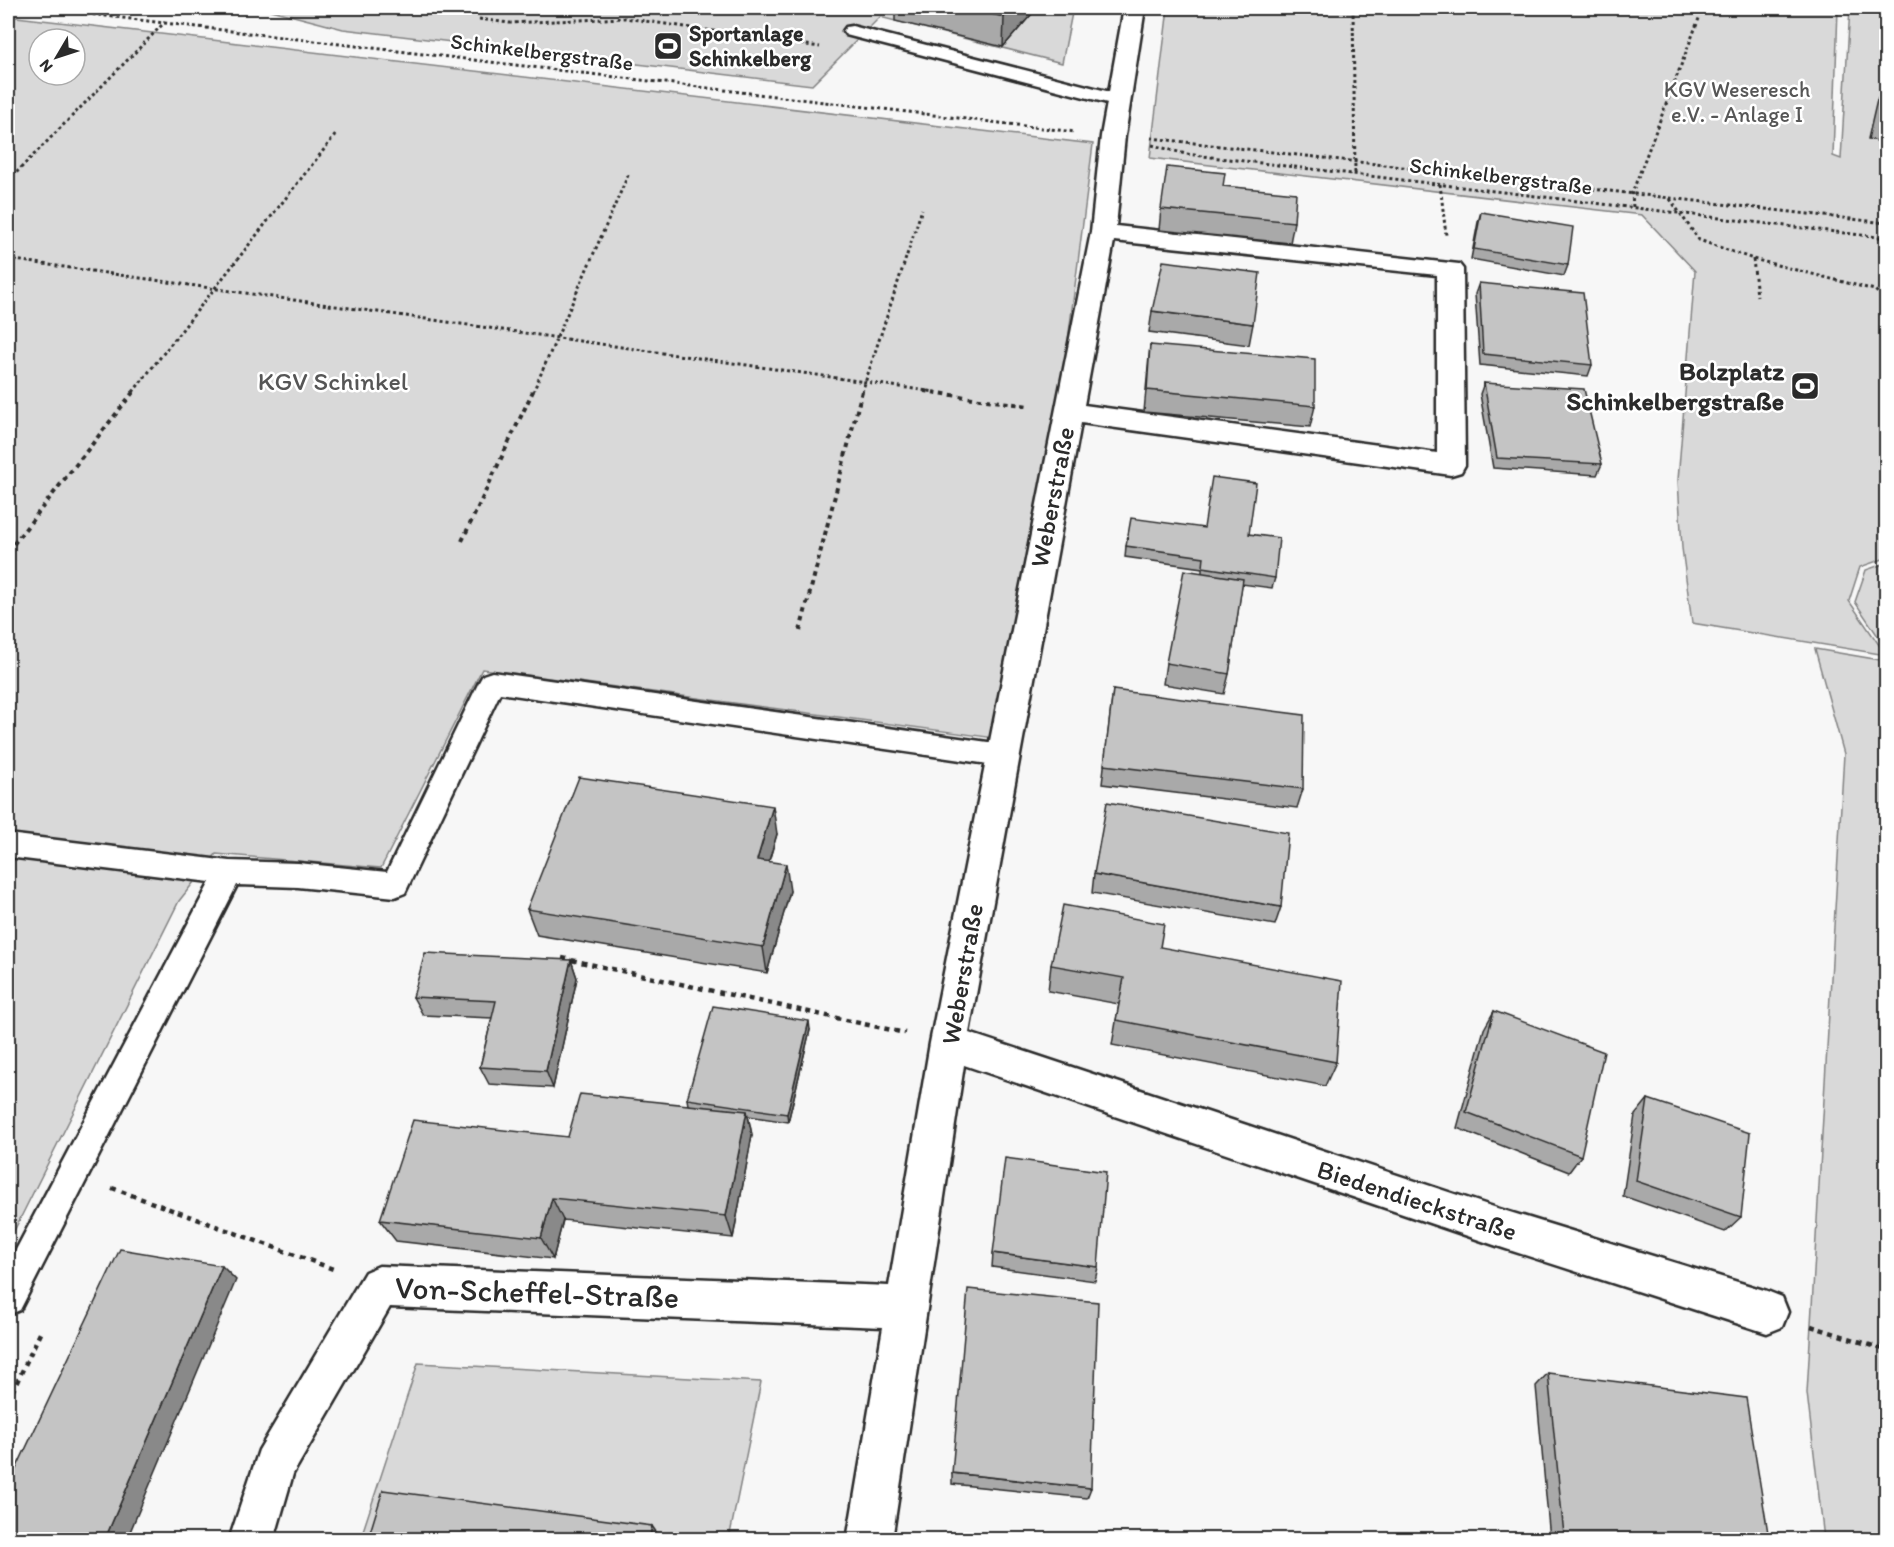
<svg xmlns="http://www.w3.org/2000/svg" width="1894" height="1547" font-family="Itim,sans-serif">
<rect width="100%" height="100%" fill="#f7f7f7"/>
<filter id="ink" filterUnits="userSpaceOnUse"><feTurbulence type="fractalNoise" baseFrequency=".0167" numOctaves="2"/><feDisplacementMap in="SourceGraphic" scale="12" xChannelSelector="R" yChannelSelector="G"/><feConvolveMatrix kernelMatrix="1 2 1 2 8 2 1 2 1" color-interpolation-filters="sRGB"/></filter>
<g filter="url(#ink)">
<g fill="#d9d9d9" stroke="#828282" stroke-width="1.5" fill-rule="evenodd">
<path d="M263,8H1073L1062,63L880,17L812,85L343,29Z"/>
<path d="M1168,8H1838L1833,156L1841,159L1850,8H1886V558L1860,567L1849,601L1886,655L1692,623L1682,548L1678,480L1695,271L1642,215L1150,158Z"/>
<path d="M8,16L1093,144L1017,741L482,669L381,868L216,854L179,901L8,1243ZM39,39H75V75H39Z"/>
<path d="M1886,563V648L1855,602L1866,570Z"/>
<path d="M1815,649L1886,661V1539H1824L1807,1393L1844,754Z"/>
<path d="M418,1363L761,1382L729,1539L360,1540Z"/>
</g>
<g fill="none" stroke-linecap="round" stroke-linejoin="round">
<g stroke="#2b2b2b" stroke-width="5">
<g id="service">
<path d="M852,26L1126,96L1128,100L1119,106L846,35L843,31L846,27Z"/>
<path d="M492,672L1002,744L1011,748L1015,755L1011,762L1002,766L500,693L405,893L395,897L298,887L237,885L20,1310L8,1315V1265L210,882L8,857V834L229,861L298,863L387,872L479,682L483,675Z"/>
</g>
</g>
<g stroke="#2b2b2b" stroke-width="5">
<path id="minor" d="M1124,8H1145L1125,136L1116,226L1459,264L1463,269L1465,465L1461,472L1451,475L1081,423L969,1033L1500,1209L1767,1291L1782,1297L1788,1312L1782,1327L1767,1333L1500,1247L964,1065L892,1540H847L883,1327L390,1307L293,1474L274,1540H229L259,1450L365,1272L379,1266L889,1286L930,1043L1091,232L1101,136ZM1114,241L1437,275V453L1084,405Z"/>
</g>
<g stroke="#2b2b2b" stroke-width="3" stroke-dasharray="3 3" stroke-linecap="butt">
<path d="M39,8L1075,132"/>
<path d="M1353,8L1355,173"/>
<path d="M479,19L509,23L625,18L820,47"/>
<path d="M1151,138L1886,223"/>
<path d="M1152,145L1186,154L1886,238"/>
<path d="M8,181L165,22"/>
<path d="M1440,184L1446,235"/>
<path d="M1670,199L1699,240L1753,259L1875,290L1886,301"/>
<path d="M1633,207L1632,193L1703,8"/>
<path d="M8,259L935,392"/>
<path d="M1753,259L1757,296"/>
<path d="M133,392L337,133"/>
<path d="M533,392L629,173"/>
<path d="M862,392L922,209"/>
</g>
<g stroke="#2b2b2b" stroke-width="4" stroke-dasharray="4.5 4.5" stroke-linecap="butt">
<path d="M924,391L1029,406"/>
<path d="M1878,459L1886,460"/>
<path d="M462,541L533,391"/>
<path d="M8,551L134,391"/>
<path d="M800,631L862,391"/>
</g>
<g stroke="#2b2b2b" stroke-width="4.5" stroke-dasharray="5 5" stroke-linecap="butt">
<path d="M562,958L905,1033"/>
<path d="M112,1188L336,1270"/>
<path d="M1811,1326L1886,1350"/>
<path d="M8,1401L42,1329"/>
</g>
<use href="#service" fill="#fff" fill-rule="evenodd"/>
<use href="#minor" fill="#fff" fill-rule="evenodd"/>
</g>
<g fill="#a9a9a9" stroke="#2b2b2b" stroke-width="1.5">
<path d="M895,8H1037L1003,47L895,21Z"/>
<path d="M1887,24V46L1882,45Z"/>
<path d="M1887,80V143L1868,139L1877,100Z"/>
<path d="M1223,186L1294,222L1290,243L1159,230L1161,209Z"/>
<path d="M1481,212L1568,265L1564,276L1471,259L1478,222Z"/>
<path d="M1479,283L1592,365L1588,376L1480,365L1475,294Z"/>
<path d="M1152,311L1253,324L1249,345L1149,332Z"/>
<path d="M1150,345L1315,406L1310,427L1144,412Z"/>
<path d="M1484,383L1602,464L1597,475L1493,468L1480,394Z"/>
<path d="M1249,534L1275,578L1272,588L1242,584L1229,674L1224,694L1163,684L1166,663L1202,573V568L1125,557L1126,546Z"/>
<path d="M1113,690L1303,789L1297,808L1102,784Z"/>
<path d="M777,834L769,861L790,891L767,973L537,935L527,909Z"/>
<path d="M1094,874L1281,907L1275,925L1092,893Z"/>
<path d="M1160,947L1336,1062L1325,1086L1112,1045L1119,1004L1048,991L1051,965Z"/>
<path d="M571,960L577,978L553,1088L489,1084L480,1067L492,1018L423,1015L413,997Z"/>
<path d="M1494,1011L1581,1156L1569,1172L1457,1128L1484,1029Z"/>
<path d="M810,1030L788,1122L748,1116L752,1135L733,1238L563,1220L553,1259L396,1241L380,1220L568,1137L688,1105L687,1099Z"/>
<path d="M1648,1099L1741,1217L1725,1232L1623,1196L1635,1115Z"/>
<path d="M993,1253L1098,1267L1095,1281L992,1267Z"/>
<path d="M1548,1373L1769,1539H1550L1536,1386Z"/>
<path d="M952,1473L1091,1488L1087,1498L952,1484Z"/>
</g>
<g fill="#898989" stroke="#2b2b2b" stroke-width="1.5">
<path d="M1013,8H1037L1003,47L1004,17Z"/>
<path d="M773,806L777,834L761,887L757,860Z"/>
<path d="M786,864L790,891L767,973L763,947Z"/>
<path d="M571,960L577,978L553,1088L546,1071Z"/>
<path d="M809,1021L810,1030L788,1122L787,1114Z"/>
<path d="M747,1111L752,1135L733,1238L726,1216Z"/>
<path d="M552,1198L563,1220L553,1259L541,1238Z"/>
<path d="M222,1266L236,1280L127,1539H105Z"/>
<path d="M652,1526L661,1539H649Z"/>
</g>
<g fill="#c4c4c4" stroke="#2b2b2b" stroke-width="1.5">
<path d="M963,8H1013L1004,17Z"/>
<path d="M1887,95V110L1884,109Z"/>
<path d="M1167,167L1225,173L1223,186L1296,193L1294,222L1161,209Z"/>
<path d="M1481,212L1573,227L1568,265L1474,249Z"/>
<path d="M1163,261L1260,273L1253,324L1152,311Z"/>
<path d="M1479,283L1583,293L1592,365L1483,354Z"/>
<path d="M1150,345L1315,359V406L1147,390Z"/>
<path d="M1484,383L1584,389L1602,464L1497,458Z"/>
<path d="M1212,477L1256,483L1249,534L1279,538L1275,578L1203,567L1204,557L1126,546L1131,518L1204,528Z"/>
<path d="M1184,570L1243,579L1229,674L1166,663Z"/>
<path d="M1113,690L1304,715L1303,789L1104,765Z"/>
<path d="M579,777L773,806L757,860L786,864L763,947L527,909Z"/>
<path d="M1107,802L1288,833L1281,907L1094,874Z"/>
<path d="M1063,905L1164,924L1160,947L1342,981L1336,1062L1116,1020L1124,978L1051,965Z"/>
<path d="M425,953L571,960L546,1071L480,1067L496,1001L413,997Z"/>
<path d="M713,1006L809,1021L787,1114L687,1099Z"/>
<path d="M1494,1011L1604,1052L1581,1156L1466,1112Z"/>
<path d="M580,1094L747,1111L726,1216L552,1198L541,1238L380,1220L413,1120L568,1137Z"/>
<path d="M1648,1099L1750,1133L1741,1217L1636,1181Z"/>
<path d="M1005,1158L1106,1172L1098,1267L993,1253Z"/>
<path d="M120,1249L222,1266L105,1539H8V1486Z"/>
<path d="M968,1289L1098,1302L1091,1488L952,1473Z"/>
<path d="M1548,1373L1746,1398L1769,1539H1601L1564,1535Z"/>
<path d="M383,1490L652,1526L649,1539H368Z"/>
<path d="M940,1534L992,1539H940Z"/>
</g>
</g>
<defs>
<g id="stadium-square" transform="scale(1.5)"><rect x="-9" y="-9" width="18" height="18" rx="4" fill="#2b2b2b" stroke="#fff"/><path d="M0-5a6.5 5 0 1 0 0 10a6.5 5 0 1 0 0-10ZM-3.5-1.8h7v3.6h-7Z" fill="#fff"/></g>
</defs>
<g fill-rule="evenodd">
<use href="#stadium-square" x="668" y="46"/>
<use href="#stadium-square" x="1805" y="386"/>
</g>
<g text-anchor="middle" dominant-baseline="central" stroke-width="5" stroke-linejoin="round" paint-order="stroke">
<g font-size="22" font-weight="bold" fill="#2b2b2b" stroke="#fff" text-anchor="start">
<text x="689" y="33">Sportanlage<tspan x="689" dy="25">Schinkelberg</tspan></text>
</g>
<g font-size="22" fill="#2b2b2b" stroke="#fff">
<text transform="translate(542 52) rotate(7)">Schinkelbergstraße</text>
<text transform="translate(1501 176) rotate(7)">Schinkelbergstraße</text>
</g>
<g font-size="22" fill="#565656" stroke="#fff">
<text x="1737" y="89">KGV Weseresch<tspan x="1737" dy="25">e.V. - Anlage I</tspan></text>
</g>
<g font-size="26" font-weight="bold" fill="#2b2b2b" stroke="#fff" text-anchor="end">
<text x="1784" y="371">Bolzplatz<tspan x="1784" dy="30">Schinkelbergstraße</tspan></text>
</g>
<g font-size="26" fill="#565656" stroke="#fff">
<text x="333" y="381">KGV Schinkel</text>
</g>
<g font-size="26" fill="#2b2b2b" stroke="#fff">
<text transform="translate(1052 497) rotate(-79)">Weberstraße</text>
<text transform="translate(962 974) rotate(-80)">Weberstraße</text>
<text transform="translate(1417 1200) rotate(18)">Biedendieckstraße</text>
</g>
<g font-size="32" fill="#2b2b2b" stroke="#fff">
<text transform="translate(537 1292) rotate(2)">Von-Scheffel-Straße</text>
</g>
</g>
<rect width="1894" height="1547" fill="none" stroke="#fff" stroke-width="30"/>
<rect x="15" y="15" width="1864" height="1517" fill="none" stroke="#2b2b2b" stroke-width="2" filter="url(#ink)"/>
<g transform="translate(57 57) rotate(231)"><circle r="28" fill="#ffffff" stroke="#aaaaaa" stroke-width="1.5"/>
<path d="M0-4.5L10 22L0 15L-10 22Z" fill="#2b2b2b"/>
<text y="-9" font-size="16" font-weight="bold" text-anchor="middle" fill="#2b2b2b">N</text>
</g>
</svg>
